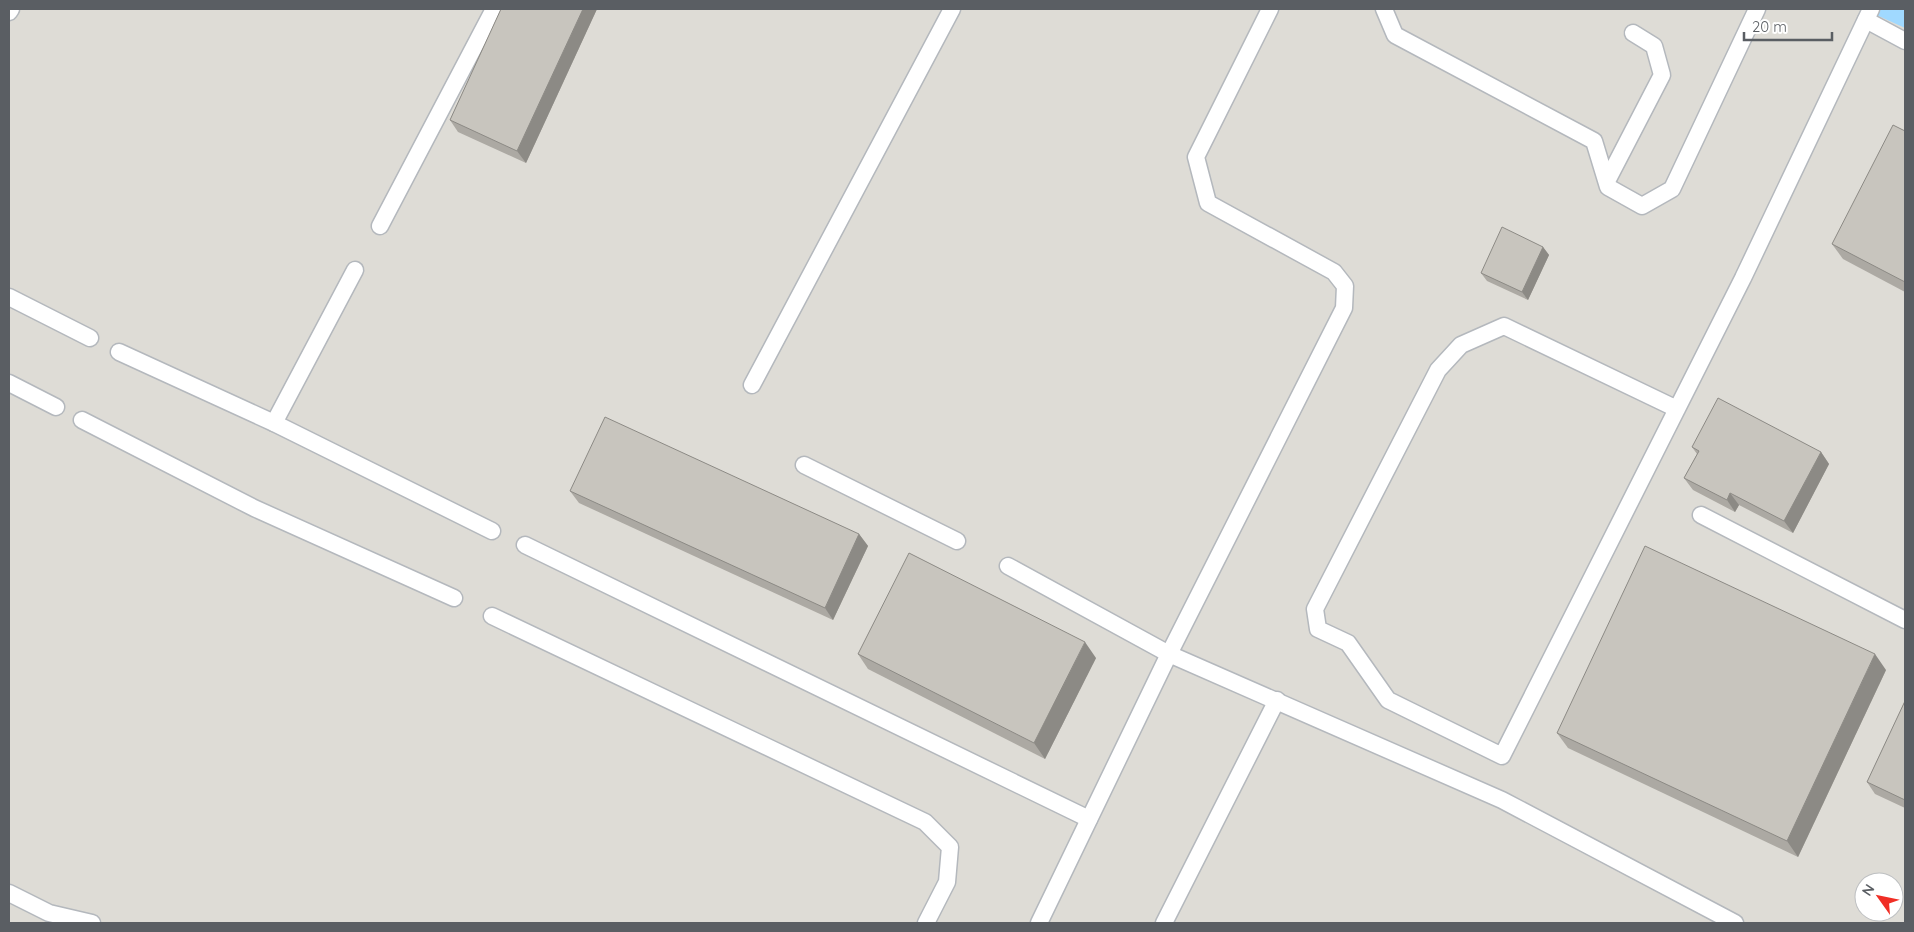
<svg xmlns="http://www.w3.org/2000/svg" width="1914" height="932" font-family="Quicksand,sans-serif">
<rect width="100%" height="100%" fill="#eeeae1"/>
<path fill="#dedcd6" fill-rule="evenodd" d="M9,9H1905V923H9ZM1864,882H1894V912H1864Z"/>
<path fill="#a0d9ff" d="M1874,9H1905V28L1872,13Z"/>
<g fill="none" stroke-linecap="round" stroke-linejoin="round">
<g stroke="#b4b8bd" stroke-width="19">
<g id="lane">
<path d="M1384,9L1395,35L1594,141L1608,187L1642,206L1672,189L1757,9"/>
<path d="M9,12L11,9"/>
<path d="M1866,20L1905,41"/>
<path d="M1607,181L1662,75L1654,46L1633,33"/>
<path d="M380,226L494,9"/>
<path d="M9,297L90,338"/>
<path d="M119,352L274,423L492,531"/>
<path d="M9,383L56,407"/>
<path d="M752,385L952,9"/>
<path d="M1677,409L1504,326L1461,345L1438,370L1315,609L1318,629L1348,643L1388,700L1502,756L1743,278L1871,9"/>
<path d="M82,420L254,508L454,598"/>
<path d="M274,423L355,270"/>
<path d="M804,465L957,541"/>
<path d="M1701,515L1905,620"/>
<path d="M525,545L1089,819"/>
<path d="M1008,566L1169,654L1502,800L1735,923"/>
<path d="M492,616L925,822L950,847L947,882L926,923"/>
<path d="M9,893L49,913L92,923"/>
<path d="M1039,923L1169,654L1344,308L1345,286L1334,272L1208,203L1196,157L1270,9"/>
<path d="M1164,923L1277,700"/>
</g>
</g>
<use href="#lane" stroke="#fff" stroke-width="16"/>
</g>
<g fill="#aca9a3">
<path d="M501,9H597L526,163L458,132L450,120Z"/>
<path d="M1905,131V292L1843,259L1832,244Z"/>
<path d="M1543,247L1549,255L1528,300L1487,281L1481,273Z"/>
<path d="M1692,447L1821,452L1829,464L1793,533L1739,505L1735,512L1693,490L1684,478L1697,454Z"/>
<path d="M570,491L859,534L868,546L833,620L579,503Z"/>
<path d="M858,654L1096,658L1045,759L868,669Z"/>
<path d="M1886,670L1798,857L1568,748L1557,733Z"/>
<path d="M1905,701V808L1875,794L1867,782Z"/>
</g>
<g fill="#8c8a85">
<path d="M583,9H597L526,163L517,151Z"/>
<path d="M1543,247L1549,255L1528,300L1522,292Z"/>
<path d="M1821,452L1829,464L1793,533L1784,521Z"/>
<path d="M1730,493L1739,505L1735,512L1727,500Z"/>
<path d="M859,534L868,546L833,620L825,608Z"/>
<path d="M1085,642L1096,658L1045,759L1034,743Z"/>
<path d="M1875,654L1886,670L1798,857L1787,841Z"/>
</g>
<g fill="#c8c5be" stroke="#8c8a85">
<path d="M501,9H583L517,151L450,120Z"/>
<path d="M1893,125L1905,131V282L1832,244Z"/>
<path d="M1502,227L1543,247L1522,292L1481,273Z"/>
<path d="M1718,398L1821,452L1784,521L1730,493L1727,500L1684,478L1699,451L1692,447Z"/>
<path d="M605,417L859,534L825,608L570,491Z"/>
<path d="M1645,546L1875,654L1787,841L1557,733Z"/>
<path d="M909,553L1085,642L1034,743L858,654Z"/>
<path d="M1905,701V800L1867,782Z"/>
</g>
<rect width="1914" height="932" fill="none" stroke="#5a5e63" stroke-width="20"/>
<g transform="translate(1879 897) rotate(303)"><circle r="24" fill="#ffffff" stroke="#bdbfc1"/>
<path d="M0-4L9 19L0 12L-9 19Z" fill="#f02e25"/>
<text y="-8" font-size="14" font-weight="bold" text-anchor="middle" fill="#5a5e63">N</text>
</g>
<path d="M1744 32v8h88v-8" fill="none" stroke="#5a5e63" stroke-width="2.5"/>
<text x="1752" y="32" font-size="15" fill="#5a5e63" stroke="#ffffff" stroke-width="4" paint-order="stroke">20 m</text>
</svg>
